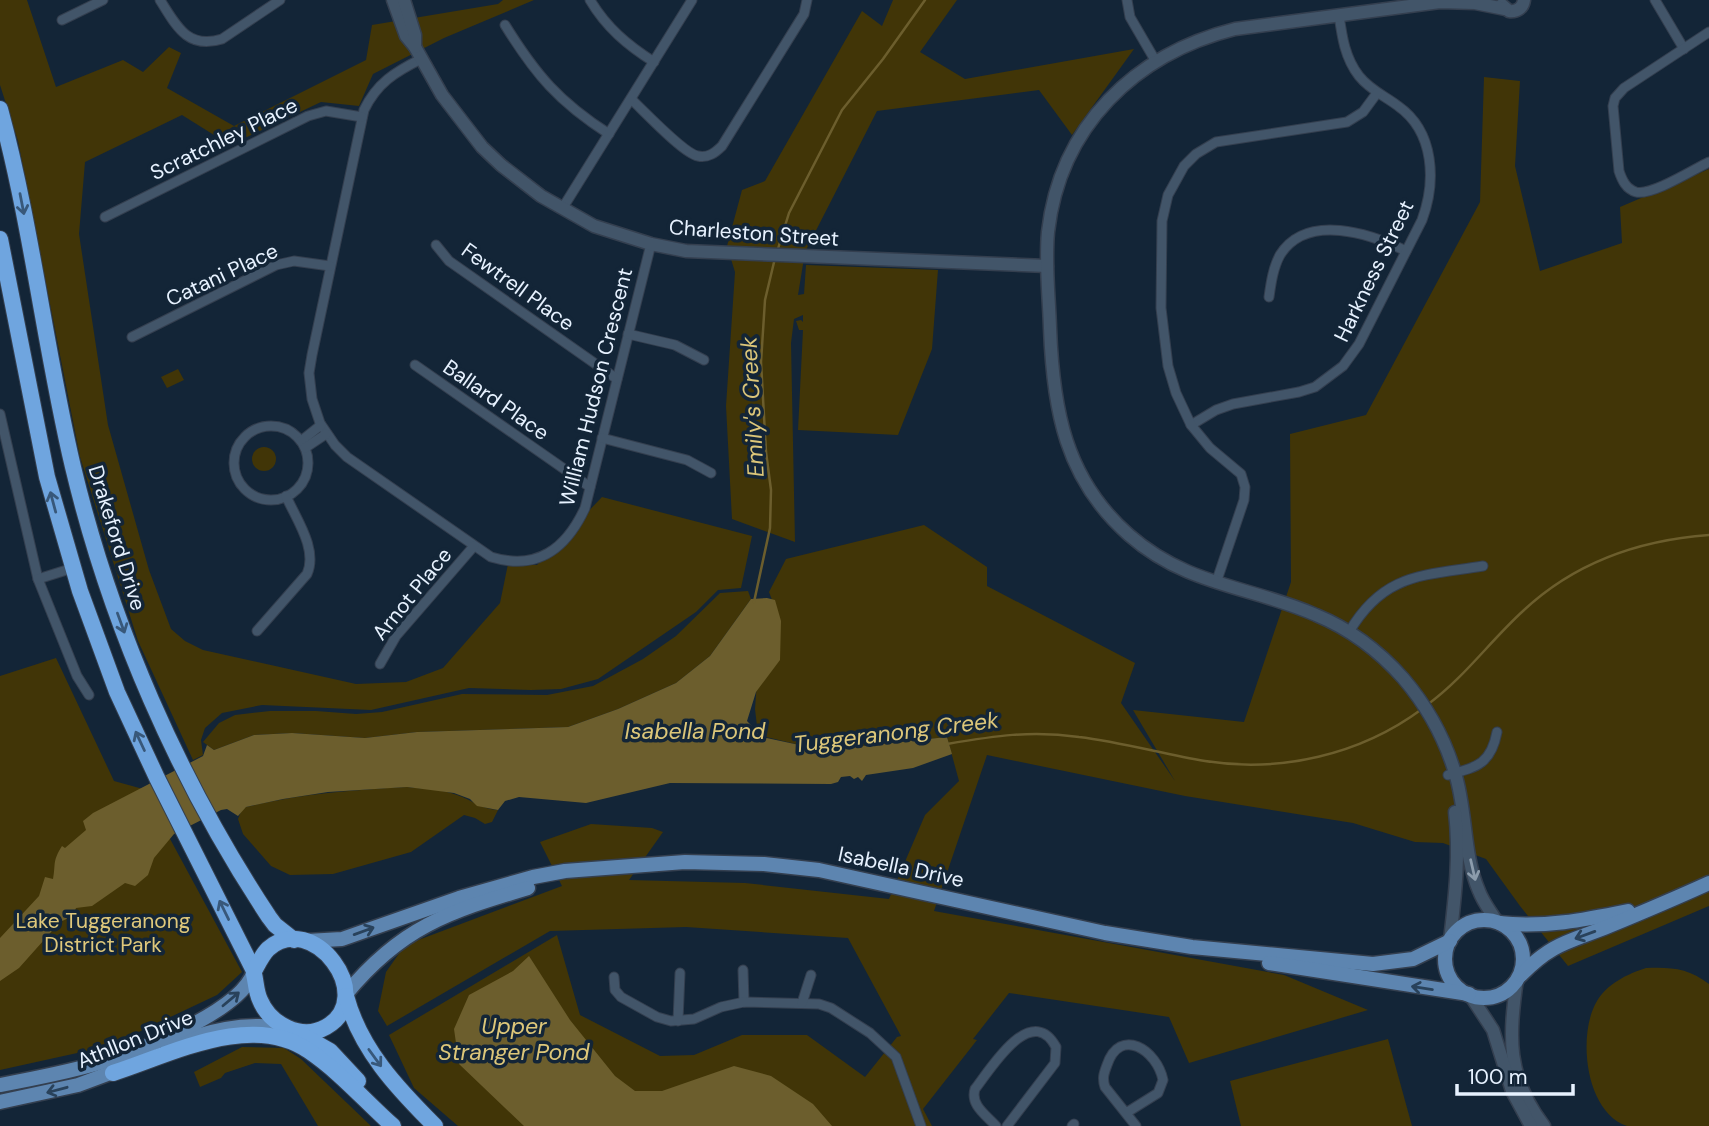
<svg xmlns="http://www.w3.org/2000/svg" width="1709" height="1126" font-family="'DM Sans',sans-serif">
<rect width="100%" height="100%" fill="#132537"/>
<g fill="#413507">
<path d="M0,0H27L56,87L123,60L143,72L169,47L181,53L167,88L234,126L366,60L372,25L498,4L503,0H534L444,38L373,74L359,106L321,102L230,145L182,115L85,162L79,234L108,425L149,570L171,629L185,641L203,650L356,684L406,682L443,668L500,603L508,564L537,565L602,497L752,536L741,588L718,590L696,612L598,679L561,689L531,690L469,688L371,710L262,705L222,713L205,728L201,740L203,755L193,760L138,641L80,457L18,141L0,85Z"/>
<path d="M893,0H957L920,52L965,79L1134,49L1072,135L1039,90L877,111L805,252L798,295L804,294L806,265L938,270L932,349L898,435L798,430L803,330H799L796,321L801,320L803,322V315L794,319L791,343L795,542L732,519L726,406L735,272L727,246L742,190L765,181L862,11L882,26Z"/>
<path d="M1484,77L1520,81L1515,166L1540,271L1622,243L1620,207L1709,169V906L1568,966L1520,906L1486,859L1443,843L1415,842L1353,823L1185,796L987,755L934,911L1284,975L1368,1010L1189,1063L1169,1017L1009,993L973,1039L977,1040L923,1109L932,1126H458L414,1088L389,1035L557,935L580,1015L660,1056L694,1055L742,1035H807L865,1077L897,1037L901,1036L848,938L686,927L550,931L387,1026L378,1011L386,972L405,945L562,886L540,842L591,824L652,828L663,832L629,880L745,883L889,899L925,815L959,781L947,737L862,746L849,744L804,746L758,735L755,709L758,668L775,608L769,592L786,559L924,525L987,567V586L1135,663L1121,703L1175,781L1133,710L1244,722L1291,582L1290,434L1366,415L1480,202Z"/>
<path d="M178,369L184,380L167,388L161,377Z"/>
<circle cx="264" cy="459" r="12"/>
<path d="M748,591L751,599L710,656L676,683L618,709L568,727L417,732L365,738L292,733L254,735L214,750L203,742L219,723L235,715L270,711H316L356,714L382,712L462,694L547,695L593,686L643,659L676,636L720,593Z"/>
<path d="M56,658L114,781L143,789L242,972L217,995L109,1046L0,1070V676Z"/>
<path d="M407,787C424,789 441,789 457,795C472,800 481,809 498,810L492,822L485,824L475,818L464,815L411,852L333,874L290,875L271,866L243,834L238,819L242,809L246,807C299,794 352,790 407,787Z"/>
<path d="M1646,968C1671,967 1688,968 1709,984V1126C1689,1126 1669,1126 1649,1126C1643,1126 1633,1126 1627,1126C1585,1112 1577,1034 1597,1001C1607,984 1627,974 1646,968Z"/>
<path d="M1388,1039L1412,1126H1241L1230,1081Z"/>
<path d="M242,1047L284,1048L301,1059L371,1126H318L281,1064L255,1063L225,1073L221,1078L200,1087L194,1072Z"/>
</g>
<g fill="#6c5e2d">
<path d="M767,598L775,600L781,621L780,660L756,692L747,721L762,737L804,746L855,741L862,746L947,737L952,754L913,768L866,775L862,781L858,777L854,779L850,776L841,777L838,782L831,784L670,783L586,803L519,797L505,801L498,810L477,806L470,799L454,793L407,787L328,792L283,799L246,807L238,816L227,809L221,810L174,834L154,858L148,875L135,886L125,883L92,906L76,908L73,916L60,922L19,968L0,981V938L39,896L45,877L53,879C56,863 52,862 62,846L65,848L86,830L83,821L93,813L203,756L207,745L214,750L254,735L292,733L365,738L417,732L568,727L618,709L676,683L710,656L751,599Z"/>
<path d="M529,956L570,1020L615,1076L635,1091H662L734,1066L771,1076L813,1104L832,1126H524L459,1064L454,1029L469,995L513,971Z"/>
</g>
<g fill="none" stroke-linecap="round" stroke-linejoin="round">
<g stroke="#6c5e2d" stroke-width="2.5">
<path d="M777,252L789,213L842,110L883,59L925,0"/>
<path d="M754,602L770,528L771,490L766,452L761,362L765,300L775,258"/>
<path d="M1427,705C1464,678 1490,641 1523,611C1574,563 1640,540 1709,535"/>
<path d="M947,744C994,736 1031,730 1079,737C1121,742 1163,754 1205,761C1280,773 1360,755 1422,709"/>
</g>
<g stroke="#343f4f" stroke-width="11">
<g id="street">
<path d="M160,0C176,25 187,50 222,39L280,0"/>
<path d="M590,0C606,27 627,45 654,62"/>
<path d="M1127,0L1130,17L1155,60"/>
<path d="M1655,0L1684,49"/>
<path d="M62,20L103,0"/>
<path d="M505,25C536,75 559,102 609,134"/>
<path d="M1709,32L1624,88L1615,98L1613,106L1619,171C1622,180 1626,189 1636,192C1652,196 1694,169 1709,162"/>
<path d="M421,59C395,72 377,83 364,110L312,355L309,373L312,399L320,423L335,445L347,457L491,557C537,571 566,549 585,508L651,244"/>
<path d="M631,99C643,110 684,154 698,156C708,158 715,153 722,146L804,14L807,0"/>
<path d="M562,209L692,0"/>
<path d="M105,217L308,116L326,111L362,117"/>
<path d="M436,245L449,261L617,379"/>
<path d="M1269,297C1271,283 1273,268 1280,255C1307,212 1371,234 1406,251"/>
<path d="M628,334L675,345L704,360"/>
<path d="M132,337L276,265L294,261L330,266"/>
<path d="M415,365L590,487"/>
<path d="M0,414L38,579L77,676L89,695"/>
<path d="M1191,425L1216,410L1233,404L1299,392L1315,387L1343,366L1359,344L1422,220C1436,182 1435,132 1398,106C1385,96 1370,90 1359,76C1345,58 1342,37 1339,15"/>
<circle cx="271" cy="463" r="37"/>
<path d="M602,438L687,460L711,473"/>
<path d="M301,441L321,425"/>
<path d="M305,448L326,434"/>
<path d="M38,579L73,568"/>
<path d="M1216,583L1244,500L1245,487L1241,474L1210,448L1191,425L1176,393L1168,366L1161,308L1162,221L1168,195L1184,166L1196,154L1216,142L1347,122L1363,112L1377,93"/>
<path d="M257,631L307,574C318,549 296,519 286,496"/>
<path d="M1349,632C1384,573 1422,576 1483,566"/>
<path d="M380,664L396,636L474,546"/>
<path d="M1448,775C1477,767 1491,764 1497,732"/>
<path d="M743,970L744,1002"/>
<path d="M614,977L615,990L621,997L657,1017L671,1021L694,1019L721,1007L744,1002L819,1004L831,1008L870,1033L896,1057L921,1126"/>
<path d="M802,1003L811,975"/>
<path d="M678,1021L680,973"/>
<path d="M1126,1113L1158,1093L1163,1080C1157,1050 1120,1026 1107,1065C1104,1073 1102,1078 1105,1087L1136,1126"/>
<path d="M996,1126C986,1115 970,1105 975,1089C990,1070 1031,1001 1056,1047L1055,1063L1007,1126"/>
<path d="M1072,1126L1074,1124"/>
</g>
</g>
<g stroke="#343f4f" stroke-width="15">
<g id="secondary">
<path d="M393,0L406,36L415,47L442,95L482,147L501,165L541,196L594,226L651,244L686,251L1047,266"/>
<path d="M404,0L415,35V47"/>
<path d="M1502,5L1509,11C1517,12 1523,8 1524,0"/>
<path d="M1497,922C1491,912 1483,902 1479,891C1463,854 1467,811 1455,773C1445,739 1426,705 1403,678C1379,651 1350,629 1316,615C1250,586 1187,586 1129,535C1065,479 1053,409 1050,328C1049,296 1045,264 1048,232C1060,126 1135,54 1235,29L1440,2L1475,3L1505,9"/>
<path d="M1450,940C1455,897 1460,855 1455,812"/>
<path d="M1517,979C1509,1037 1506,1076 1544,1126"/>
<path d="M1470,995L1493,1030L1512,1091L1531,1126"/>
</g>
</g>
<g stroke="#343f4f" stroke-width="17">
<g id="primary">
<circle cx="1484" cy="959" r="39"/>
<path d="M1499,923C1544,928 1584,920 1628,911"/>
<path d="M307,941L342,939L459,898L533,877L565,871L685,862L764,864L819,870L1105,933L1192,947L1373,964L1413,959L1450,941"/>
<path d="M1269,963L1469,994"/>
<path d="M1521,975C1553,942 1570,942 1609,926C1643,912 1676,898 1709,883"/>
<path d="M346,994C401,927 448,912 528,888"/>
<path d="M168,1047C207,1030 244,1022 286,1028"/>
<path d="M0,1085C32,1079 64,1073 95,1064C134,1053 242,1012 254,971"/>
<path d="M0,1102L78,1085L121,1069"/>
</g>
</g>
<g stroke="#343f4f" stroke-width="18">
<g id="highway">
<path d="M0,109C32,227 45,349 73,467C111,626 179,781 269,917L275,925L294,940"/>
<path d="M0,239L47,477L80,591L117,692L157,778L254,971"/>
<path d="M254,971C258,964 262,955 268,949C312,909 379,997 326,1027C301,1041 270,1024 260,1000C256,992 256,982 254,974"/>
<path d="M346,996C360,1049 397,1088 435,1126"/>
<path d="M300,1034L330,1051L358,1081"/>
<path d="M113,1073C170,1055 251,1011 309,1051C340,1072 365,1101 393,1126"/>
</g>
</g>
<use href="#street" stroke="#425569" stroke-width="9"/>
<use href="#secondary" stroke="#425569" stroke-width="12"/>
<use href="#primary" stroke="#5d85b0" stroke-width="14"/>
<use href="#highway" stroke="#6fa5df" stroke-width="16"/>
</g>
<defs><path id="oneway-shaft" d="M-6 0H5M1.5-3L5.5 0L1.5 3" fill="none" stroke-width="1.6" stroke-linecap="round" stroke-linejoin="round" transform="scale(1.75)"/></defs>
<g stroke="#38587a">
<use href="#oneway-shaft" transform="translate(22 204) rotate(79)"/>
<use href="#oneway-shaft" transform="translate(53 502) rotate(-105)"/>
<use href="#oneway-shaft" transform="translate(121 623) rotate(70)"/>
<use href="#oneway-shaft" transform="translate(140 741) rotate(-115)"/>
<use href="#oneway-shaft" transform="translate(224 910) rotate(-116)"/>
<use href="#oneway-shaft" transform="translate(375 1058) rotate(54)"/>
</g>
<use stroke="#8c9cac" href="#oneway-shaft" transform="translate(1473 870) rotate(77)"/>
<g stroke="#29425b">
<use href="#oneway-shaft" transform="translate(364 931) rotate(-20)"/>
<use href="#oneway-shaft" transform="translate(1585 935) rotate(160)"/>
<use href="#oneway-shaft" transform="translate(1422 988) rotate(-171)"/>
<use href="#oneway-shaft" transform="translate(231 999) rotate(-40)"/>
<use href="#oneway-shaft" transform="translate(57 1090) rotate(165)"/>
</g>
<g text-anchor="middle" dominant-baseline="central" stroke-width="7" stroke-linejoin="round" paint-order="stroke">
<g font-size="21" fill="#e7f2ff" stroke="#132537">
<text transform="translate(224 139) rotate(-26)">Scratchley Place</text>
<text transform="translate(754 233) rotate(4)">Charleston Street</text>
<text transform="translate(1374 271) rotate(-64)">Harkness Street</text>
<text transform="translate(222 275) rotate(-25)">Catani Place</text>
<text transform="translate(518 287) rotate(36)">Fewtrell Place</text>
<text transform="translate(596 387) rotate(-76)">William Hudson Crescent</text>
<text transform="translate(496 400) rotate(35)">Ballard Place</text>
<text transform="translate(117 538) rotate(73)">Drakeford Drive</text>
<text transform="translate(412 594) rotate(-51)">Arnot Place</text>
<text transform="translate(901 867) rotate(12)">Isabella Drive</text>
<text transform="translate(135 1039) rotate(-22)">Athllon Drive</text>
</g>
<g font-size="21" fill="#dfc87b" stroke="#132537">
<text x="103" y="921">Lake Tuggeranong<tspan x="103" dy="24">District Park</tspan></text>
</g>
<g font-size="23" font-style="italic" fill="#dcc679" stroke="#132537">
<text transform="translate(752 407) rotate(-93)">Emily's Creek</text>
<text x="695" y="731">Isabella Pond</text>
<text transform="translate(896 732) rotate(-7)">Tuggeranong Creek</text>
<text x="514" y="1026">Upper<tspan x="514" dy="26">Stranger Pond</tspan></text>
</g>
</g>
<path d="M1457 1084v10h116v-10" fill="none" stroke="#e7f2ff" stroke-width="3.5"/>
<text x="1468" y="1084" font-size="21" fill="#e7f2ff" stroke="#132537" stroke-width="5" paint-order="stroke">100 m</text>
</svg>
